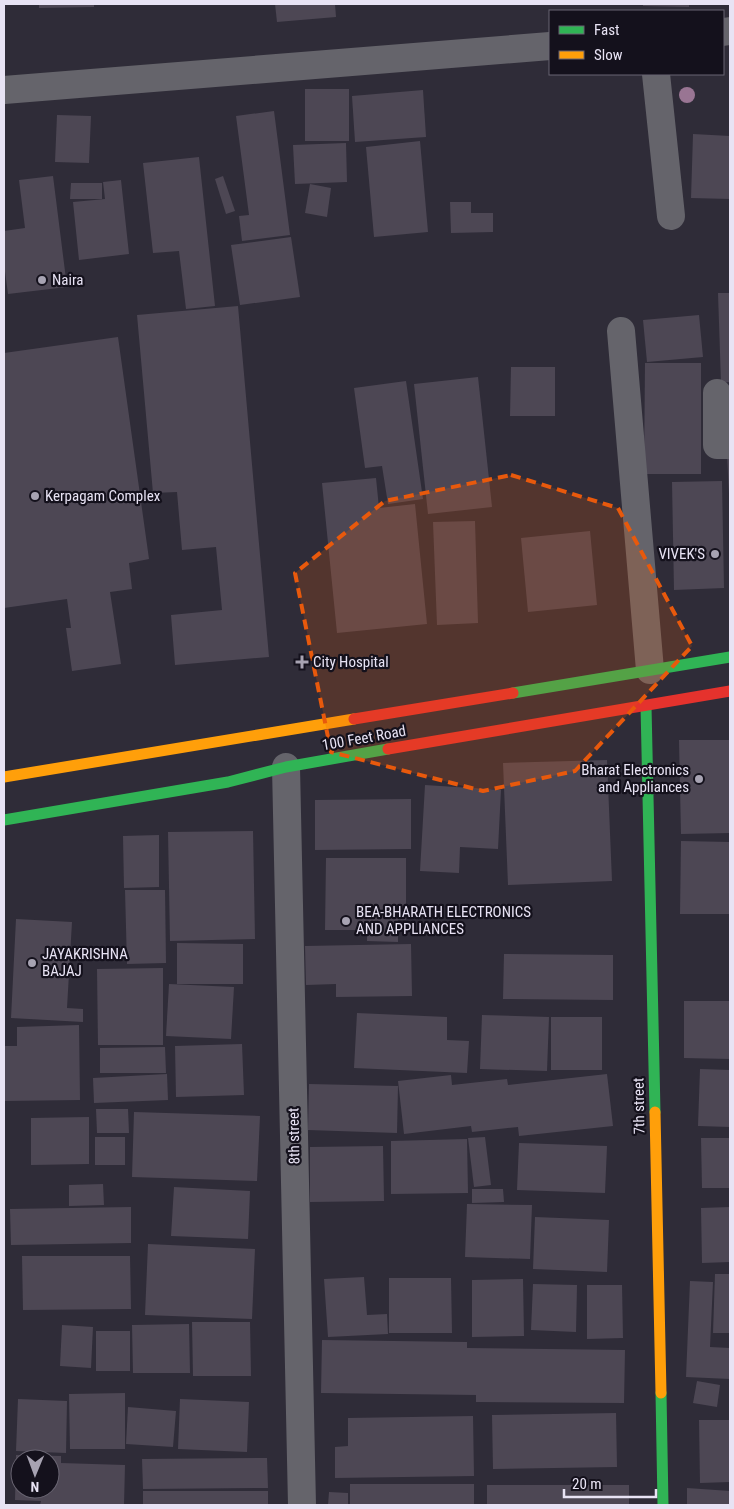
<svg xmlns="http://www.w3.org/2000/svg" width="734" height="1509" font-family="'Roboto Condensed',sans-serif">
<rect width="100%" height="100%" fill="#2f2c38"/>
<g fill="#4d4754" fill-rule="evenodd">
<path d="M39,4H94V7L39,8Z"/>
<path d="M275,4H335L336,17L277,22Z"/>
<path d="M643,4H689V7L643,6Z"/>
<rect x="305" y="89" width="44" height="52"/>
<path d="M423,90L426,137L355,142L352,96Z"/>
<path d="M274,111L290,235L242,241L239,216L249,215L236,116Z"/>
<path d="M57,115L91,116L89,163L55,162Z"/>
<path d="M693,134L730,136V199L691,198Z"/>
<path d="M420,141L428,232L374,237L366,147Z"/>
<path d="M346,143L347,182L295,184L293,145Z"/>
<path d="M199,157L215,306L186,309L179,251L153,253L143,163Z"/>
<path d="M53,176L67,287L8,294L4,264V231L25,228L19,180Z"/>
<path d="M223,176L235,211L226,214L215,179Z"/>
<path d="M121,180L129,254L79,260L73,202L105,199L103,182Z"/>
<path d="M71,183H102V199H70Z"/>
<path d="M310,184L331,188L327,217L305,213Z"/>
<path d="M450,202H471V213H493V232L451,233Z"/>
<path d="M291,237L300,297L240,305L231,245Z"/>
<path d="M718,293H730V382L721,383Z"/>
<path d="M238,306L269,657L175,665L171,615L222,610L216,547L182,550L177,492L153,493L137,315Z"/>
<path d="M699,315L703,357L647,362L643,320Z"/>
<path d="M118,337L149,559L129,563L132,589L110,592L121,664L72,671L66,628H71L67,599L4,608V353Z"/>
<path d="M645,363H701V474H644Z"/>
<path d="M511,367H555V416H510Z"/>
<path d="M478,377L492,507L428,514L414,384Z"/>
<path d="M406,381L423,499L388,504L382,466L365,468L354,388Z"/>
<path d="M730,453V494H729L727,454Z"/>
<path d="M376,478L379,508L415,504L427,624L337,633L322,483Z"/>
<path d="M722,481L724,588L674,590L672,482Z"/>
<path d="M475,521L478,623L437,625L433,522Z"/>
<path d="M590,531L597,605L528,612L521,538Z"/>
<path d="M679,740H730V833L681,834Z"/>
<path d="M607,760L612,881L508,885L503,763Z"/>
<path d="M425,785L501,790L498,849L460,847L459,873L420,871Z"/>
<path d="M411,799V849L315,850V800Z"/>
<path d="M253,831L255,939L170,941L168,832Z"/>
<path d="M159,835V887L124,888L123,836Z"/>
<path d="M681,841L730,842V914H680Z"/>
<path d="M326,858H406V920H398V942L367,941V930H325Z"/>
<path d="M125,890H165L166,963L127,964Z"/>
<path d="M16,919L72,922L67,1008L83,1009V1022L11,1018Z"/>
<path d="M177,943L243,944V984H177Z"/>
<path d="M411,944L412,996L336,997V984L306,985L305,946Z"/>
<path d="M504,954L613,955V1000L503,999Z"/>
<path d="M163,968V1045H98L97,969Z"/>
<path d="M169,984L234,987L231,1039L166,1036Z"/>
<path d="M684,1001H730V1059L684,1058Z"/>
<path d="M357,1013L447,1017V1040L469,1041L467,1073L354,1068Z"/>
<path d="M482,1015L549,1017L547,1071L480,1069Z"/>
<rect x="551" y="1017" width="51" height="53"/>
<path d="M79,1025L80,1100L4,1101V1046H17V1027Z"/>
<path d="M242,1044L244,1095L176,1097L175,1046Z"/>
<path d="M165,1047L166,1073H100V1048Z"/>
<path d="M700,1069L730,1070V1127L698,1126Z"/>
<path d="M167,1074L168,1100L94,1103L93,1078Z"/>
<path d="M607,1074L613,1126L519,1136L518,1127L472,1132L471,1126L404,1134L398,1081L451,1075L452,1085L507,1079L508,1085Z"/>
<path d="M309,1084L398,1086L397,1133L308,1130Z"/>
<path d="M96,1109H128L129,1133H97Z"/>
<path d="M134,1112L260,1116L257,1181L132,1177Z"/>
<path d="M89,1117V1164L31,1165V1118Z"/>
<rect x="95" y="1137" width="30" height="28"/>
<path d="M485,1137L491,1185L474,1187L468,1138Z"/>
<path d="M701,1138H730V1188H702Z"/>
<path d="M467,1139L468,1193L391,1194V1141Z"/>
<path d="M519,1143L607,1146L605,1193L517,1190Z"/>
<path d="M383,1146L384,1201L310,1202V1147Z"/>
<path d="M103,1184L104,1205L69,1206V1185Z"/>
<path d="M174,1187L250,1191L248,1239L171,1236Z"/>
<path d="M472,1189H503L504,1202L472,1203Z"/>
<path d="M467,1204L532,1205L530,1259L465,1257Z"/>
<path d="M131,1207V1243L11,1245L10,1209Z"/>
<path d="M730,1207V1262L702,1263L701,1208Z"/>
<path d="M535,1217L609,1220L607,1272L533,1269Z"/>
<path d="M148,1244L255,1249L252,1319L145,1315Z"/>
<path d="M22,1256H130L131,1309L23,1310Z"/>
<path d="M715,1274H730V1333H713Z"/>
<path d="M364,1277L367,1315L387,1314L388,1334L328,1337L324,1279Z"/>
<path d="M389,1278H451L452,1333H389Z"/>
<path d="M523,1279L524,1336L472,1337V1280Z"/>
<path d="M690,1281L713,1282L710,1347L730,1348V1379L686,1377Z"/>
<path d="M533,1284L577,1285L576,1332L531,1330Z"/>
<path d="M587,1285H622L623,1338L587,1339Z"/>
<path d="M192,1322H250L251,1376H193Z"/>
<path d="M189,1324L190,1373H133L132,1325Z"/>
<path d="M62,1325L93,1327L91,1368L60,1366Z"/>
<rect x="96" y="1331" width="34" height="40"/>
<path d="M322,1340L467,1342V1348L625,1350L624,1403L476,1402V1395L321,1393Z"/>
<path d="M697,1381L720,1385L717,1407L693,1403Z"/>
<path d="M125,1393V1449H70L69,1394Z"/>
<path d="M18,1399L67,1401L66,1453L16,1451Z"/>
<path d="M180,1399L249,1402L247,1452L178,1449Z"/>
<path d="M128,1407L176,1411L173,1447L126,1444Z"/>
<path d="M616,1413L617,1467L493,1469L492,1415Z"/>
<path d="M473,1416L474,1476L335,1478V1447L348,1446V1418Z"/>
<path d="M699,1420H730V1482L700,1483Z"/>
<path d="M16,1455L61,1456V1463L125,1465L124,1505H40L41,1501L15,1500ZM20,1459H50V1489H20Z"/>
<path d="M267,1458L268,1488L143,1489L142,1459Z"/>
<rect x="350" y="1484" width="124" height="21"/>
<rect x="487" y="1485" width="142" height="20"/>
<path d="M687,1488L730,1491V1505H687Z"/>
<rect x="143" y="1491" width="125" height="14"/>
<path d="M329,1492L348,1493V1505H328Z"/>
</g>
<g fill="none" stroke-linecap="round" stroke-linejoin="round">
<g stroke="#65646b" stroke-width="28">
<path d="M723,32L730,31"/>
<path d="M656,74L671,216"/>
<path d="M4,90L550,46"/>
<path d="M621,331L650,670"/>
<path d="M717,393V445H730"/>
<path d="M286,767L302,1505"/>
</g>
<g stroke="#30b455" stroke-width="11">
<path d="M513,693L730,657"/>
<path d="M646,706L655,1112"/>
<path d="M4,820L228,782L286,767L388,749"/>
<path d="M661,1393L663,1505"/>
</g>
<g stroke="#ff9f0a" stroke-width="11">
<path d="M4,777L354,719"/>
<path d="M655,1112L661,1393"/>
</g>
<g stroke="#e5322d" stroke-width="11">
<path d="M354,719L513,693"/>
<path d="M388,749L730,691"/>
</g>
</g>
<circle fill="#997593" cx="687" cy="95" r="8"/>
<path fill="#e8590c" fill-opacity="0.2" stroke="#e8590c" stroke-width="4" stroke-dasharray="10 6" stroke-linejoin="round" d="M511,475L618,508L692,646L575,771L483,791L331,752L295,573L385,501Z"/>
<g fill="#a7a3b2" stroke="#14111c" stroke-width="2">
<circle cx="42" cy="280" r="5"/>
<circle cx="35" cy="496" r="5"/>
<circle cx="715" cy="554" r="5"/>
<path d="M299.5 654.5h5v5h5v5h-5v5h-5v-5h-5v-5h5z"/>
<circle cx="699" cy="779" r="5"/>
<circle cx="346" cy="921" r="5"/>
<circle cx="32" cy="963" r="5"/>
</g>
<g text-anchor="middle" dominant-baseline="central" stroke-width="4.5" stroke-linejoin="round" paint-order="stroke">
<g font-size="15" fill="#e8e3f4" stroke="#14111c" text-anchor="start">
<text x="52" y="280">Naira</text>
<text x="45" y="496">Kerpagam Complex</text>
<text x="705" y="554" text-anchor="end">VIVEK'S</text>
<text x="313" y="662">City Hospital</text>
<text x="689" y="770" text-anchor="end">Bharat Electronics<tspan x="689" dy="17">and Appliances</tspan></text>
<text x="356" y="912">BEA-BHARATH ELECTRONICS<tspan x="356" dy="17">AND APPLIANCES</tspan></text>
<text x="42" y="954">JAYAKRISHNA<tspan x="42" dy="17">BAJAJ</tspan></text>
</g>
<g font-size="15" fill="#e8e3f4" stroke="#14111c">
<text transform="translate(364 738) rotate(-10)">100 Feet Road</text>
<text transform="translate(639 1106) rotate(-91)">7th street</text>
<text transform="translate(294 1136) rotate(-91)">8th street</text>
</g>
</g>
<rect width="734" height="1509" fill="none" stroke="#e8e3f4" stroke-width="10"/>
<rect x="549" y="10" width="175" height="65" fill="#14111c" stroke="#696572"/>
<rect x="559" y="26" width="25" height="8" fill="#30b455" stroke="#696572"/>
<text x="594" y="35" font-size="15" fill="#e8e3f4">Fast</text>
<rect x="559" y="51" width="25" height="8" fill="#ff9f0a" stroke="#696572"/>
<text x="594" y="60" font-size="15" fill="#e8e3f4">Slow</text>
<g transform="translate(35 1474) rotate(181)"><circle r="24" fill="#14111c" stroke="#696572"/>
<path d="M0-4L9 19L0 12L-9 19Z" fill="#a7a3b2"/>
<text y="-8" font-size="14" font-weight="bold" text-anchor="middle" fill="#e8e3f4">N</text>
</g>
<path d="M564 1489v8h92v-8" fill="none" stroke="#e8e3f4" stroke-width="2.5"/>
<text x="572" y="1489" font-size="15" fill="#e8e3f4" stroke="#14111c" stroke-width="4" paint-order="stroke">20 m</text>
</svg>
